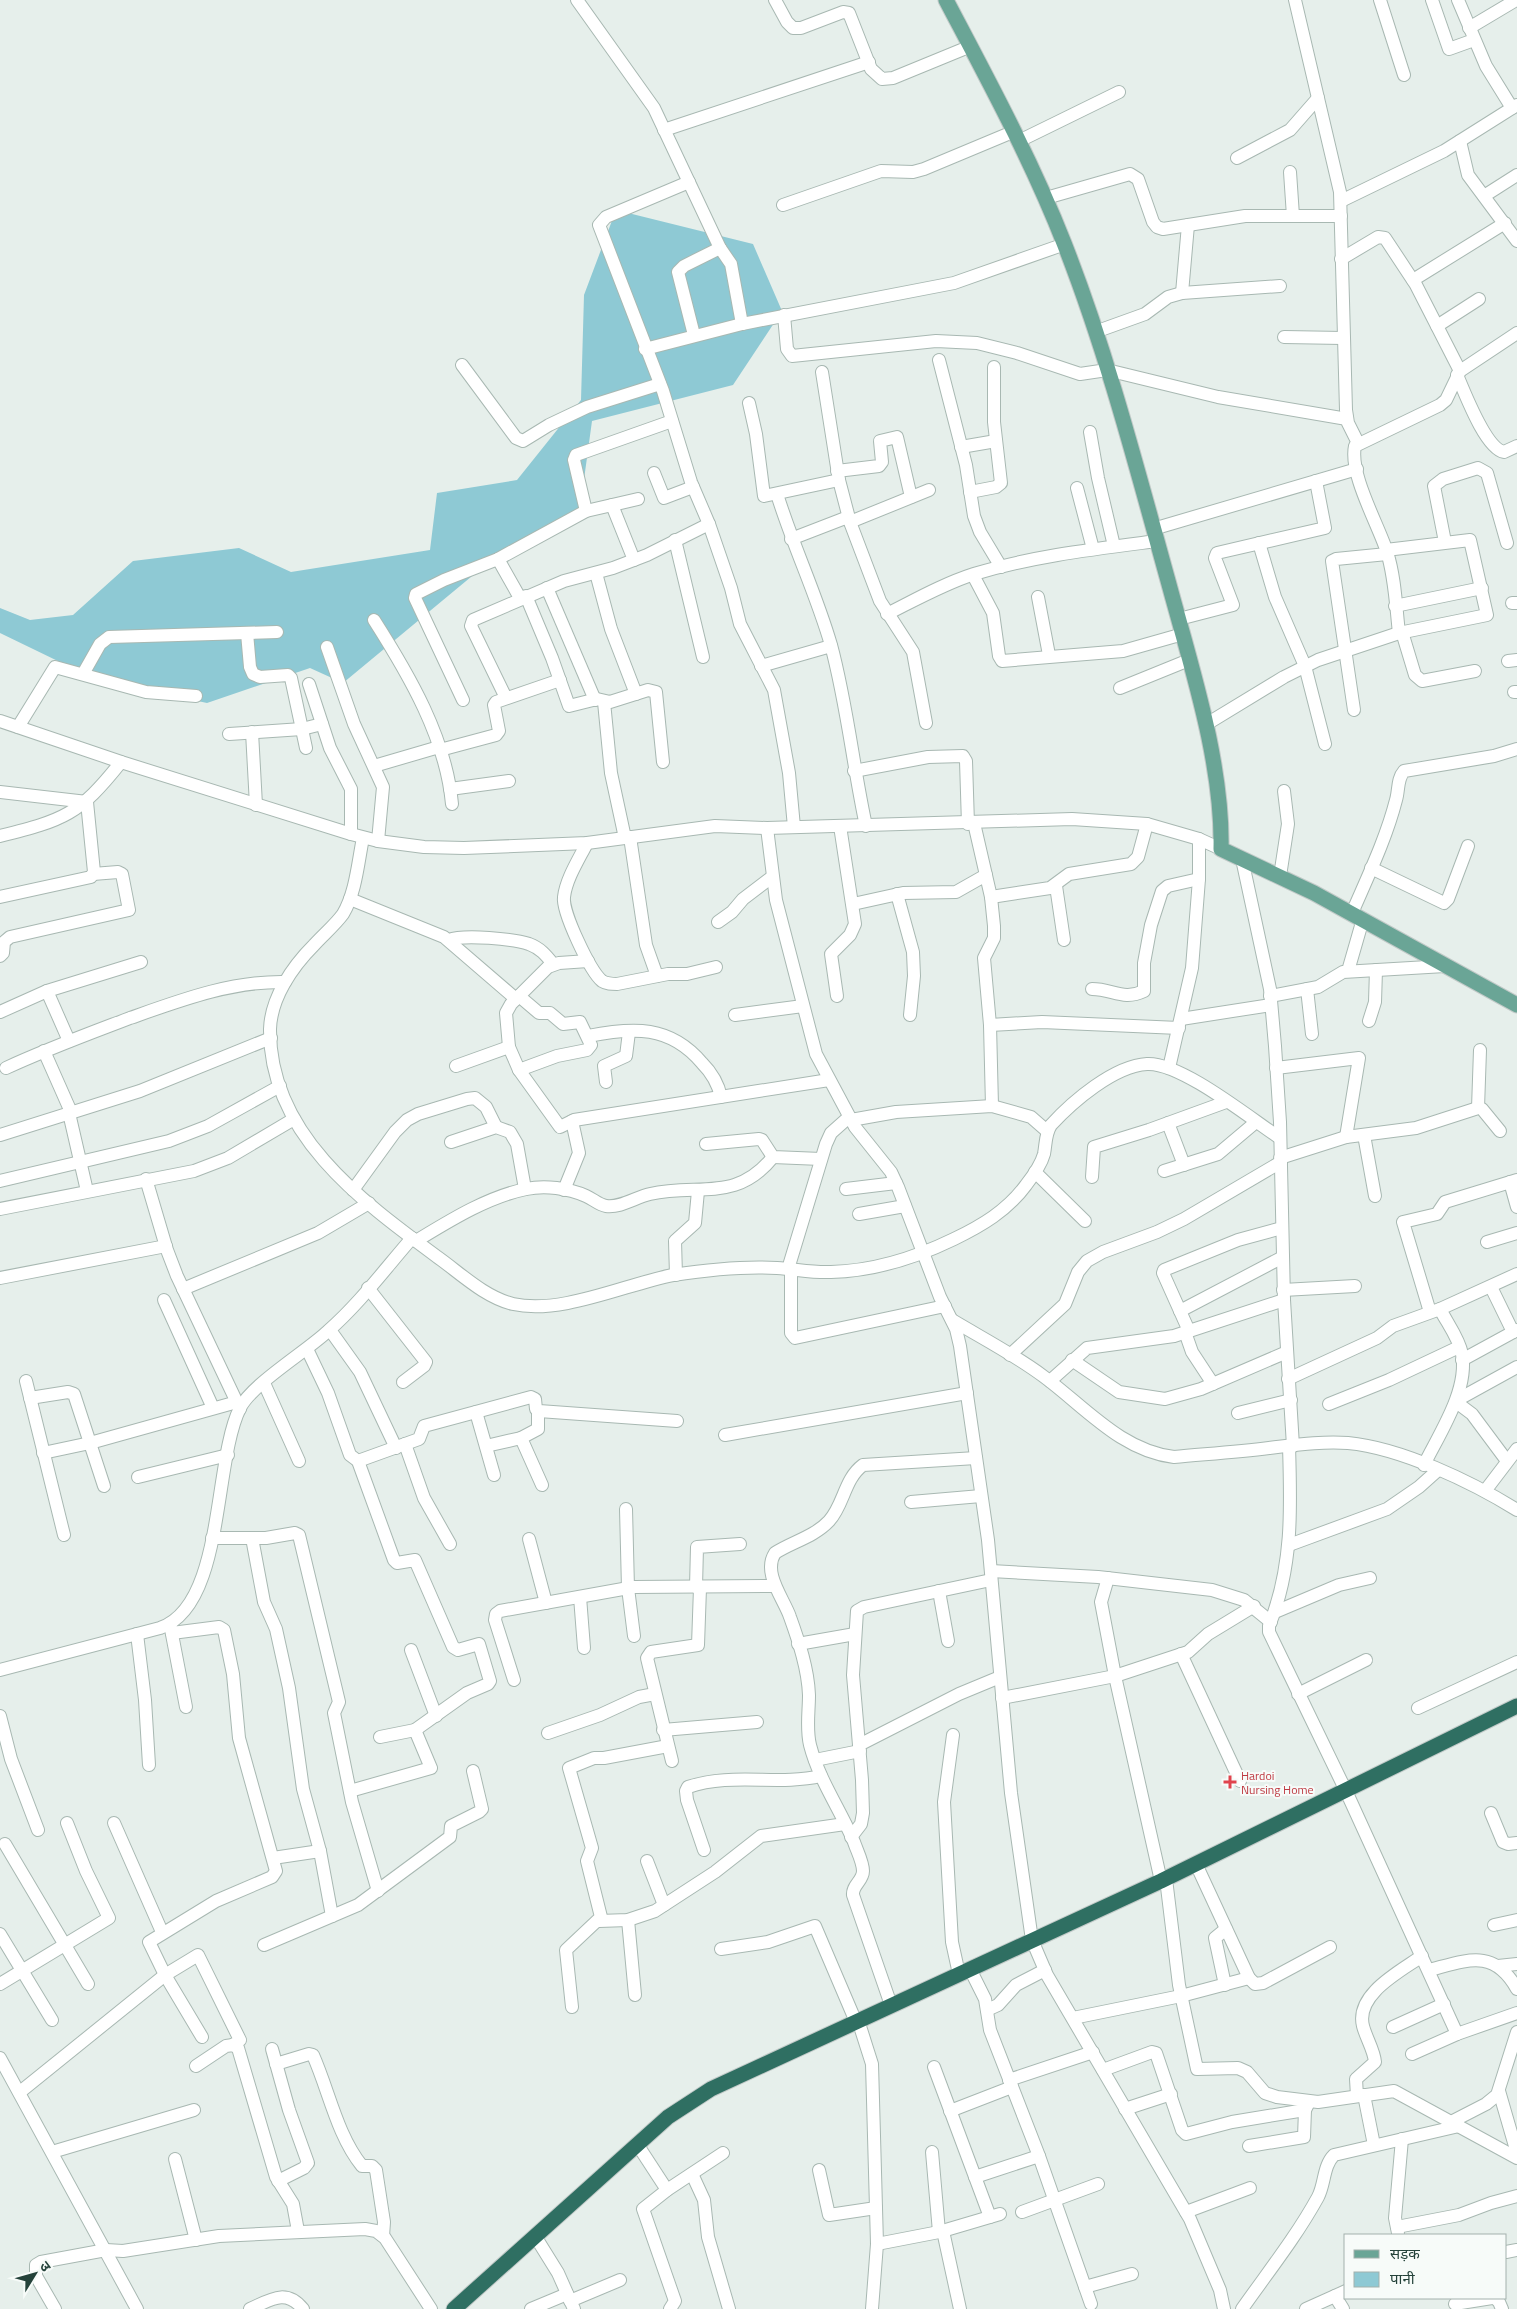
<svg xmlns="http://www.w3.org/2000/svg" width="1517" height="2309" font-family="'Titillium Web','Noto Sans Devanagari',sans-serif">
<rect width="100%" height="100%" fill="#e6efeb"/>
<path fill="#8ec9d4" d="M616,210L753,244L782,311L733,385L592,421L579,516L489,562L343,683L310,668L207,703L95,679L0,633V608L30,620L73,615L133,561L239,548L291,572L430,550L437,493L517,480L581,400L584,295Z"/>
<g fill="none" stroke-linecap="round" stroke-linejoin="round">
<g stroke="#a8b8b2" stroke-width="14">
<g id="minor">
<path d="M577,0L654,108L720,248L731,264L742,324"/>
<path d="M775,0L787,22L793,28H801L843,12L849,13L871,69L882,79L893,78L971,46"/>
<path d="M1295,0L1340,192L1346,410L1348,423L1358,443"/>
<path d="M1380,0L1404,75"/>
<path d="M1432,0L1449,49L1474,40"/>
<path d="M1458,0L1486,66L1512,108"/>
<path d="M1469,28L1516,0"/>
<path d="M664,130L869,62"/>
<path d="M1019,141L1119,92"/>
<path d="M1460,141L1468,175L1517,241"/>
<path d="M1237,158L1290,130L1318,98"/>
<path d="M1290,172L1293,216"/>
<path d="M689,182L606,217L599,225L663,391L691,482L709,524L731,588L740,624L774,690L789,773L794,827"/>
<path d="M1484,196L1517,175"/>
<path d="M1046,198L1130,174L1138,179L1153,222L1157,227L1163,229L1245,216H1341"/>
<path d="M1341,201L1444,151L1517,105"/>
<path d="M783,205L881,171L913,172L924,169L1015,131"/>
<path d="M1341,259L1378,237L1385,238L1416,285L1460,371"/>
<path d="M1413,280L1505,223"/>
<path d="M1182,293L1188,225"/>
<path d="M784,315L787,349L792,356L936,341L977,343L1017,353L1080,374L1107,370L1218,397L1347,419"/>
<path d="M1437,326L1479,299"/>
<path d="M1095,332L1145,314L1168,297L1182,293L1280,286"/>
<path d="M694,335L678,272L684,266L720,248"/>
<path d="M1284,337L1343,338"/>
<path d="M645,349L742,324L954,283L1065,244"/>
<path d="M939,360L966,465L974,516L980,532L1001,567"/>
<path d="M462,365L516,438L523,441L549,425L587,407L660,384"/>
<path d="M822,372L839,480L850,522L880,601L913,652L926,723"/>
<path d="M1457,375C1465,393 1485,448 1504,452L1517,446"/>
<path d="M749,403L756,434L764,496L839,480"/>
<path d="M1090,432L1098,478L1114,546"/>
<path d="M961,447L996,441"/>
<path d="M837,471L879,466L882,462L880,441L897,437L911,497"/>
<path d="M654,473L664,498L693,487"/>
<path d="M1077,488L1093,549"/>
<path d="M970,492L996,487L1001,483L994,422V367"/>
<path d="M777,494C793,546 816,593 831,645C847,704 853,766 866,826"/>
<path d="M612,505L634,560"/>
<path d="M586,511L574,460L576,455L672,421"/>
<path d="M850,522L929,490"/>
<path d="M1153,529L1357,469"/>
<path d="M791,539L848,517"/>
<path d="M675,540L703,657"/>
<path d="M1445,542L1434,486L1443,479L1478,468L1487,473L1507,543"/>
<path d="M1259,543L1275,597L1305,666L1325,744"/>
<path d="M498,559L520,598"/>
<path d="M596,573L611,629L636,694"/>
<path d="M973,575L993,613L999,656L1002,661L1123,651L1183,634"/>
<path d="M547,588L595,700"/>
<path d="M526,596L552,658L569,706L597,699L610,702L648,690L656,692L663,762"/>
<path d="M1038,597L1049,655"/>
<path d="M1512,603H1517"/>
<path d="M1395,606L1482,588"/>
<path d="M887,614C915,600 943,584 974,574C1033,556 1095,549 1157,541"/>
<path d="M1179,619L1233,605L1215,558L1217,553L1325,528L1316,481"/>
<path d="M374,620C409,675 446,738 452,804"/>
<path d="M1402,632L1415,675L1422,681L1475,671"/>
<path d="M247,633L250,667L253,674L260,677L288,675L291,678L306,748"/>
<path d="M1399,633C1396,607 1395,577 1387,552C1378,524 1349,474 1355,446L1440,405L1446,400L1460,371L1517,333"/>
<path d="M327,647L354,724L383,787L378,841"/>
<path d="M1508,661L1517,660"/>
<path d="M761,666L831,646"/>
<path d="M83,674L100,644L109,637L277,632"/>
<path d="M309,684L330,748L351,789V834"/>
<path d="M1120,688L1189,660"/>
<path d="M1514,692H1517"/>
<path d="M506,698L471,626L473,620L564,581L613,568L647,555L709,524"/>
<path d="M463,700L415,598L416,594L444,580L498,559L586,511L638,499"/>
<path d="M604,702L611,773L625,838"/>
<path d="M1354,710L1332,561L1336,559L1387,554"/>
<path d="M0,721L121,762L351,834L378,841L424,847L464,848L587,843L715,826L767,828L1072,819L1147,824L1199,839L1221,849"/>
<path d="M1205,725L1284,677L1318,660L1399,633L1487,615L1470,540L1386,550"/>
<path d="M18,727L55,667L146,692L196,696"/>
<path d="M252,732L256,805"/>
<path d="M229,734L302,729L322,724"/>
<path d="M440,750L496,735L499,731L494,705L496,702L560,680"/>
<path d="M374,766L439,747"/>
<path d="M854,771L928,757L963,756L966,761L968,824"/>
<path d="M450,789L509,781"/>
<path d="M0,792L87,802L94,872L91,877L0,897"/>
<path d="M974,823L991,897L994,926V938L984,958L990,1025L992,1106"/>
<path d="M767,828L776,900L816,1054L855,1127L891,1172L898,1187L940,1297L956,1329L960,1346L988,1540L1011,1793L1032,1940L1047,1975L1190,2219L1220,2290L1224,2309"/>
<path d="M0,836C64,820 79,815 121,762"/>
<path d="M630,837L646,945L657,976"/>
<path d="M363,838C358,862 356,892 343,914C335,925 323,935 314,945C292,967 271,998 270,1029C269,1133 360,1200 436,1256C459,1272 484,1297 513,1304C561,1315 626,1284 673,1275C706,1270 743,1266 777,1268C795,1269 813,1273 831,1272C874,1271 915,1258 954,1239C981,1226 1007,1211 1026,1185C1033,1176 1041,1165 1044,1154C1046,1144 1045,1134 1051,1125C1073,1101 1114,1066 1147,1064C1181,1062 1251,1119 1280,1138"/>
<path d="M587,843C579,859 566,879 564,897C562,912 590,971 602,981C607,984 611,984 617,984L668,974H687L716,967"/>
<path d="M1242,859L1270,989L1275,1046L1280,1122L1284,1300L1293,1446"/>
<path d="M1371,868L1444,903L1448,899L1468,846"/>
<path d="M1280,876L1288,824L1284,791"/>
<path d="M1056,886L1064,940"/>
<path d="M897,894L913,952L914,976L910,1015"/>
<path d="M991,897L1050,888L1069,874L1131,864L1138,857L1147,824"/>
<path d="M350,899L444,937L516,999"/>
<path d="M853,904L903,893L956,892L986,875"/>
<path d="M1352,913C1368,876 1386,839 1396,800C1399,790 1397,779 1404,771L1494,756L1517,749"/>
<path d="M718,922L732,912L743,899L772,877"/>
<path d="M449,940C464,934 514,939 529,944C540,948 546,955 553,964"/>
<path d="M0,956L3,953L4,942L10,937L129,910L122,874L118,872L93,874"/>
<path d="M588,961L559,963L548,967L511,1004L506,1013L509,1047L519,1070L560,1127L574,1120L829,1080"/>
<path d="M1348,971L1363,919"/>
<path d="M1092,989C1113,989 1123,1001 1144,991V963L1151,925L1162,891L1168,886L1199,879"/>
<path d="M1307,989L1312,1034"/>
<path d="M47,991L69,1041"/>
<path d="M837,996L831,954L850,935L855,924L840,826"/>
<path d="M1270,996L1318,987L1343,972L1445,966"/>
<path d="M0,1012L47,991L141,962"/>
<path d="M735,1015L803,1006"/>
<path d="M1181,1019L1271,1005"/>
<path d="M1369,1021L1375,1002L1376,970"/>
<path d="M990,1025L1042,1022L1179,1028"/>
<path d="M588,1036C633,1027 670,1025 702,1063C712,1073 718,1083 721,1097"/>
<path d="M44,1051L71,1112"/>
<path d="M456,1066L509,1047"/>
<path d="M6,1068C47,1049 88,1034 130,1018C181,1000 231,981 285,982"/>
<path d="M1169,1068L1192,968L1199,879V839"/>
<path d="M1276,1068L1359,1058L1346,1137"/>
<path d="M519,1070L557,1056L587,1050L591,1045L580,1022L563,1024L550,1013H539L519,996"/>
<path d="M606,1082L604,1066L626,1056L629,1032"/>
<path d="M1478,1108L1480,1050"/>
<path d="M69,1113L87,1191"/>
<path d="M851,1120L896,1112L992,1106L1031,1117L1047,1131"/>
<path d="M1168,1123L1184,1165"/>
<path d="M0,1135L140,1091L271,1038"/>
<path d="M1364,1135L1375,1196"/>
<path d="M451,1142L496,1127L510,1132L517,1144L525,1189"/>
<path d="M706,1144L759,1139L762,1140L773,1157L821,1159"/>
<path d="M1280,1158L1346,1137L1416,1128L1478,1108L1482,1109L1500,1131"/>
<path d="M1164,1171L1218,1154L1256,1122"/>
<path d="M1035,1172L1085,1221"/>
<path d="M1092,1177L1094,1147L1149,1130L1226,1102"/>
<path d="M146,1179L167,1250L177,1276L240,1409"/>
<path d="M0,1181L169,1141L208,1126L280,1086"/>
<path d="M1510,1182L1517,1207"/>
<path d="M846,1189L896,1183"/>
<path d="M353,1190L395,1132L407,1120L418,1114L467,1099L475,1098L486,1107L496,1127"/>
<path d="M564,1190L579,1153L572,1121"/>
<path d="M0,1209L194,1171L228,1158L294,1119"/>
<path d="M859,1214L905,1206"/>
<path d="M416,1241C449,1221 487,1197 526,1189C545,1185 568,1188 586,1196C593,1199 599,1205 606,1206C621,1208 636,1197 650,1194C699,1183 736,1203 773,1157"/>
<path d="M1487,1242L1517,1233"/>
<path d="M788,1269L826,1144L831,1133L849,1117"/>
<path d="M791,1270V1333L795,1338L945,1306"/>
<path d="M676,1275L675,1241L695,1223L698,1191"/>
<path d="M0,1278L166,1246"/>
<path d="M1491,1287L1513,1332"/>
<path d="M368,1288L426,1362L424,1366L403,1382"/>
<path d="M183,1289L318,1233L369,1203"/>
<path d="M1283,1290L1355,1286"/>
<path d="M164,1300L213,1408"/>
<path d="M1180,1311L1283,1257"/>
<path d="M1430,1312L1403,1222L1437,1214L1445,1202L1517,1180"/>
<path d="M952,1320C982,1338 1015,1355 1043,1376C1084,1406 1121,1451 1174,1457C1206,1454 1237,1452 1269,1448C1295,1445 1322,1441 1348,1443C1401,1448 1472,1482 1517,1510"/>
<path d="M330,1330L360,1372L396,1448"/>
<path d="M1189,1331L1163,1273L1164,1270L1238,1240L1282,1228"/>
<path d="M1185,1332L1192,1352L1213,1384"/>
<path d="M307,1349L328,1393L350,1455L358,1461L419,1439L424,1426L531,1397L535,1399L536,1409L539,1411L677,1421"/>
<path d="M1010,1355L1065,1304L1078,1272L1087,1261L1103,1252L1157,1232L1184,1219L1281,1162"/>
<path d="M1072,1360L1119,1392L1165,1399L1201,1389L1287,1352"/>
<path d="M1462,1360L1517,1330"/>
<path d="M1288,1379L1377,1338L1393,1326L1440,1309L1517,1274"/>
<path d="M26,1381L64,1535"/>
<path d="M1050,1381L1087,1348L1174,1336L1284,1300"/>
<path d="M264,1383L299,1461"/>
<path d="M30,1398L68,1392L74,1394L104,1486"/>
<path d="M1457,1400L1517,1367"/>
<path d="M1456,1402L1472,1414L1507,1461"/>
<path d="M1329,1404L1389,1380L1459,1347"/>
<path d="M476,1412L494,1475"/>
<path d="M1238,1413L1291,1400"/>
<path d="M725,1435L967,1393"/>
<path d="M521,1438L538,1429V1411"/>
<path d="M405,1444L424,1498L450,1544"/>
<path d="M486,1446L521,1438L542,1485"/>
<path d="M1289,1446C1291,1508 1293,1567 1269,1626V1632L1346,1791L1457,2034"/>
<path d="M43,1453L90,1443L237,1402"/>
<path d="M358,1461L394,1560L397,1563L415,1560L453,1647L458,1650L479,1644L490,1681L488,1684L467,1693L415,1730"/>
<path d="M1424,1465C1439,1434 1469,1390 1462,1354C1459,1338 1447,1323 1440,1309"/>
<path d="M138,1477L228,1455"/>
<path d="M1485,1491L1517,1449"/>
<path d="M911,1502L981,1496"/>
<path d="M626,1509L628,1588L634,1636"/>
<path d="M212,1538H266L295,1533L299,1535L339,1702L334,1713L352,1802L378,1891"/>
<path d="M252,1538L264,1602L276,1629L289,1688L303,1789L320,1851L332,1916"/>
<path d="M529,1539L546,1603"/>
<path d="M1289,1545L1387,1509L1419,1487L1438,1470"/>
<path d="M991,1571L1098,1577L1212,1590L1244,1600L1271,1622"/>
<path d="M1108,1578L1101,1602L1115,1676L1161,1881"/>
<path d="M696,1587L697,1547L740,1544"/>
<path d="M939,1591L948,1641"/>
<path d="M580,1597L584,1648"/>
<path d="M1275,1612L1339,1585L1370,1578"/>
<path d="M170,1624L186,1707"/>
<path d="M172,1633L219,1627L224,1630L233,1674L239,1738L276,1871L272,1877L216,1901L149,1942L165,1975L202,2037"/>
<path d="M137,1634L145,1700L149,1765"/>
<path d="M798,1644L855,1634"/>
<path d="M411,1650L436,1716"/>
<path d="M1181,1654L1240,1781"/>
<path d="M0,1670L160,1628C225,1606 213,1462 240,1408C252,1384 307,1351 328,1331C359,1304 385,1269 412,1238"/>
<path d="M514,1680L495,1620L496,1614L500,1611L634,1587L775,1586"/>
<path d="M1298,1694L1366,1660"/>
<path d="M1002,1698L1115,1676L1188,1652L1208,1634L1254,1606"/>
<path d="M1418,1708L1517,1662"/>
<path d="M0,1716L11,1759L38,1830"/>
<path d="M663,1730L757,1722"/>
<path d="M548,1733L600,1715L639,1697L655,1694"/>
<path d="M953,1735L944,1802L952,1942L959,1974"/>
<path d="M859,1745L959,1694L1000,1677"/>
<path d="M815,1760L860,1751"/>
<path d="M672,1761L647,1658L651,1652L698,1645L700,1588"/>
<path d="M350,1791L431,1768L415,1730L380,1737"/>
<path d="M1491,1813L1503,1842L1508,1844L1517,1843"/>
<path d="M114,1823L162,1932"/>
<path d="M851,1837L861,1824L863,1813L862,1780L853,1675L857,1611L864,1607L991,1580"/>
<path d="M5,1844L88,1984"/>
<path d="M704,1850L687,1800L686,1791L688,1787C732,1772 777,1786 821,1776"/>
<path d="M273,1858L320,1851"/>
<path d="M647,1861L664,1905"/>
<path d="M1196,1864L1249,1978L1255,1984L1263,1983L1330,1947"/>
<path d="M1166,1879L1179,1985L1197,2069L1238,2068L1247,2072L1265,2093L1277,2097L1318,2102L1394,2091L1517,2158"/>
<path d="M628,1920L635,1995"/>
<path d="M599,1921L628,1920L655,1911L715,1872L761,1836L845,1824"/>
<path d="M1494,1925L1517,1920"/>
<path d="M0,1934L52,2020"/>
<path d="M264,1945L358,1905L450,1837L451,1826L479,1812L482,1809L473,1771"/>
<path d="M721,1949L768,1942L815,1926L856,2022"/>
<path d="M1498,1966L1517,1964"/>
<path d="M970,1969L985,1999L990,2030L1039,2156L1091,2304"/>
<path d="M1429,1970C1468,1960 1494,1948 1517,1989"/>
<path d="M0,1984L109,1918L86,1871L67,1823"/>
<path d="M1225,1985L1215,1938L1226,1929"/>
<path d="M891,2005L853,1895C852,1885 863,1881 863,1871C863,1862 857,1851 854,1842C840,1809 819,1780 810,1745C806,1729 809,1712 809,1695C808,1669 799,1642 790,1617C784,1599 762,1573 775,1553C792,1542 814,1537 829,1521C844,1505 844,1479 863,1465L976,1458"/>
<path d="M572,2007L566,1950L601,1917L587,1861L592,1848L569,1768L594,1758H604L668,1746"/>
<path d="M987,2010L998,2005L1016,1985L1045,1970"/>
<path d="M1073,2018L1181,1996L1249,1978"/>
<path d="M858,2020L872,2064L877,2244L872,2309"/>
<path d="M1393,2027L1444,2004"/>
<path d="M272,2049L289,2110L308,2163L304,2168L278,2181"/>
<path d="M1412,2054L1457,2034L1517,2013"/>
<path d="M0,2058L137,2309"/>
<path d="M276,2064L309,2054L313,2055C329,2091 337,2135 362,2166H372L376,2170L384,2222L383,2236"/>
<path d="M196,2066L226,2046L233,2045L238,2048L276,2177L293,2204L298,2231"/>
<path d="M934,2067L990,2217"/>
<path d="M1103,2070L1152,2052L1156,2053L1182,2130L1186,2134L1232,2122L1305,2110"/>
<path d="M1009,2080L1093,2052"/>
<path d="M1499,2091L1517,2153"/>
<path d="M20,2092L165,1975L198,1955L240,2040L233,2045"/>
<path d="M1364,2095L1374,2145"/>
<path d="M1357,2096L1356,2079L1375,2062C1374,2050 1366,2038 1363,2026C1355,1994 1401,1971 1422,1956"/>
<path d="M1125,2109L1171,2094"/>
<path d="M950,2111L1012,2087"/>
<path d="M1451,2122L1486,2104L1497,2095L1517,2032"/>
<path d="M637,2144L667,2190"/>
<path d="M1249,2146L1304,2137L1305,2110L1308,2104"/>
<path d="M52,2152L194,2110"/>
<path d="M932,2152L939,2232"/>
<path d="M175,2159L196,2240"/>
<path d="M819,2170L829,2215L876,2208"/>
<path d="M692,2174L704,2200L708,2237L729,2309"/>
<path d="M975,2177L1039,2156"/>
<path d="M1022,2212L1098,2184"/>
<path d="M1186,2212L1250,2188"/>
<path d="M1397,2227L1459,2215L1491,2203L1517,2196"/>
<path d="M943,2231L960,2309"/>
<path d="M1398,2233L1395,2218L1402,2139"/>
<path d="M535,2236L558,2273L574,2309"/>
<path d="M877,2244L939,2232L1000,2214"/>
<path d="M1506,2252L1517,2250"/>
<path d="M1085,2287L1132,2274"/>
<path d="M1335,2296L1343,2309"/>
<path d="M1495,2298L1499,2302L1502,2309"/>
<path d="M570,2301L620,2280"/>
<path d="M1455,2304L1492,2298"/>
<path d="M55,2309L36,2276V2265L41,2262L106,2250L123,2251L219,2236L365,2229L376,2231L385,2238L431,2309"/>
<path d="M250,2309C270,2300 286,2288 303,2309"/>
<path d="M531,2309L567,2294"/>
<path d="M670,2309L675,2301L643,2209L667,2190L723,2153"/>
<path d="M1242,2309C1268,2272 1296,2237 1318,2197C1325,2184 1323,2166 1334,2155L1459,2126"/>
<path d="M1306,2309L1346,2291"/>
</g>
</g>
<g stroke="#c2cac8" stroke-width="17">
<path id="major" d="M946,0C988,80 1031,159 1064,243C1108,355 1138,473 1170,588C1192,669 1223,765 1221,849L1314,893L1517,1005"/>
</g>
<g stroke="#c2cac8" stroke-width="17">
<path id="highway" d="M454,2309L668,2117L711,2089L1161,1881L1517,1706"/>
</g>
<use href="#minor" stroke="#fff" stroke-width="12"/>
<use href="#major" stroke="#6aa596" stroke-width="15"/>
<use href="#highway" stroke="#2f6f62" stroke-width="15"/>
</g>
<path fill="#e0444e" stroke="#f7fbf9" stroke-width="2" d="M1227.5 1774.5h5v5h5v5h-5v5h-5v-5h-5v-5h5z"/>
<g text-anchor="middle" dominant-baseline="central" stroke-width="4" stroke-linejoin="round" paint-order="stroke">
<g font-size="12" fill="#be3a42" stroke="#f7fbf9" text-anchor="start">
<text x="1241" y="1775">Hardoi<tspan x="1241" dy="14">Nursing Home</tspan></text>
</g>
</g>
<rect x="1344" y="2234" width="162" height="65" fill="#f7fbf9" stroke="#a3b1ad"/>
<rect x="1354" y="2250" width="25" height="8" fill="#6aa596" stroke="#a3b1ad"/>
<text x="1390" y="2259" font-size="15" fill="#24423a">सड़क</text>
<rect x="1354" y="2272" width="25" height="15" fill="#8ec9d4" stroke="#a3b1ad"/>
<text x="1390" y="2284" font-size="15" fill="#24423a">पानी</text>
<g transform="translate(35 2274) rotate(53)" stroke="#f7fbf9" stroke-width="4" paint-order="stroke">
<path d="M0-4L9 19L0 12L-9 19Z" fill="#24423a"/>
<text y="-8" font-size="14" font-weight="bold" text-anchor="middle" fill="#24423a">उ</text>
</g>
</svg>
